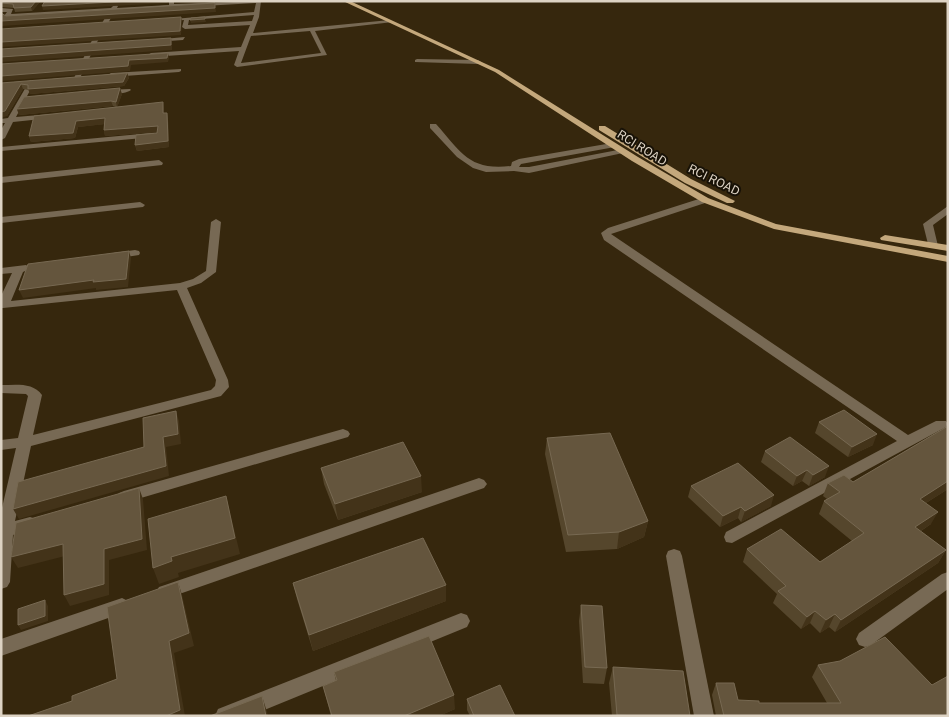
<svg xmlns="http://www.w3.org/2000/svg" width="949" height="717" font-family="'Public Sans',sans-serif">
<rect width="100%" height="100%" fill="#36270d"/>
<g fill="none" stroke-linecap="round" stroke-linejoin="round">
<g fill="#776954" fill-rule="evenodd">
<path d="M169,1H174V4L261,1L259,17L253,33L390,20L393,22L315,31L327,55L237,67L234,65L239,51L151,57L148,55L151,53L241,47L250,25L185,29L182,27L184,20L165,22L162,20L254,12L256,3L115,11L96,44L80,78L77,80L74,78L90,44L109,11L7,18L4,16L7,12H1V8L13,9L11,14L111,8L115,4L118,6L117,8L169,5ZM254,15L252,21L188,25L189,20ZM310,31L321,53L241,63L251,36Z"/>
<path d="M185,37L183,40L155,42L152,40Z"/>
<path d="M417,59L478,60L481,62L478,64L415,62V60Z"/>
<path d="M181,69V71L179,72L111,77L108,75L111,73Z"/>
<path d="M30,80L35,81L16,117L51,114L55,116L51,118L13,122L5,138L1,140V130L5,123H1V119L8,118Z"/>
<path d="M130,89L131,90C125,94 108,96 102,92L105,90Z"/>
<path d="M430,124H436C461,152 469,171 511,166L512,162L519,159L612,143L616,145L615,147L521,164L519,167H529L623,149L627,151L623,153L529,173L514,171L486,172L473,168L457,157L430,128Z"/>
<path d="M151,133H154V137L1,151V147Z"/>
<path d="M159,160L163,163L162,165L1,183V177Z"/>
<path d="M705,197L708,198V202L611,234L908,435L936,421H946L948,424L946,427L732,543L726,542L724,537L726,532L897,441L604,240L601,233L608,228Z"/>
<path d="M140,202L145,205L143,207L1,223V217Z"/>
<path d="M948,206V214L933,225L938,246L937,248H929L923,224Z"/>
<path d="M216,219L221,222L216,272L201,283L187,288L228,380L229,387L221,396L31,446L15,521L30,517L36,519L38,523L36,527L13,535L10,582L7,587L1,589V512L16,448L1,450V440L18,438L28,396L26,394L1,393V385C16,385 33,382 42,395L33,435L211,390L215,386L216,380L177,290L3,308H1V296L12,273L1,274V268L26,265L31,268L23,272L11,301L180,283L193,279L206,271L211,222Z"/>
<path d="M135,250L139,251L140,253L139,255L113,259L108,256L113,253Z"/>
<path d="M343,429L348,431L350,434L348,437L124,503L119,501L116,497L119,493L124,491Z"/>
<path d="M479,478L484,480L487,484L484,488L165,599L159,597L156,592L159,587L165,585Z"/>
<path d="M674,549L680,551L682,556L714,716H694L666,556L668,551Z"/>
<path d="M948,572V589L871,645L865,647L859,645L856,639L859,633L942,574Z"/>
<path d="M122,598L128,601L131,606L128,611L1,656V639Z"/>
<path d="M461,613L467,615L470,621L467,627L250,716H215L218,709Z"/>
</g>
<g fill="#c4a87c" fill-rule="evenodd">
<path d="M343,1H350L499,70L638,157L708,198L776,224L948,256V262L774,229L702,202L632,161L495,72Z"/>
<path d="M599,126H605L691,179L735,201L733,203H727L685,183L599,130Z"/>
<path d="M885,235L948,245V251L881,240L880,238Z"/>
</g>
</g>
<g fill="#55462c">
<path d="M1,1H41L32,11L15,12L14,8L1,7Z"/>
<path d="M127,73L129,78L124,86L30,94L29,90L23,89L7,116L1,83Z"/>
<path d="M122,94L117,107L164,108V113H167L168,119L169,147L137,151L135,145L157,133V132L105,136L104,130V124L78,127L75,138L31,142L29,136L116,107L113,106L19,115L17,109Z"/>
<path d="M819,422L873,445L848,457L815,433Z"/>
<path d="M948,426V489L926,503L931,524L921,531L946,550L938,563L835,632L829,627L820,633L810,623L801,629L773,603L777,594L743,562L747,549L820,562L852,541L819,514L824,501L827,499L823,496L828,483L853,482Z"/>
<path d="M547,438L648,521L644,537L617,549L566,552L545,454Z"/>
<path d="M765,451L825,477L809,486L802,481L793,486L761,462Z"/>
<path d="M321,468L422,492L338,520L324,484Z"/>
<path d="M691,486L771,506L741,522L738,518L720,527L688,497Z"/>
<path d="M293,583L446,601L313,651L297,599Z"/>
<path d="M581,605L607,668L604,684L583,683L579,621Z"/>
<path d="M818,665L948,716H716L712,695L716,683L738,700L759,703H827L812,677Z"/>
<path d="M613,667L690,716H612L609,683Z"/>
<path d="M334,672L455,709L439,716H331L323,686L336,681Z"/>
<path d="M467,699L515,716H470L467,710Z"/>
</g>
<g fill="#433319">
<path d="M36,1H41L32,11L31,7Z"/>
<path d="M131,1H168L167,3L43,10L42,6Z"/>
<path d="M215,3L216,12L1,26V21Z"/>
<path d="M181,17L182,21L181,35L1,47V42Z"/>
<path d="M205,19L206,22L191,23L190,20Z"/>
<path d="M171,38L172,43V50L1,62V57Z"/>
<path d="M168,53L169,58L168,62L131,65L130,71L1,81V76L129,60Z"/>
<path d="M127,73L129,78L124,86L30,94L28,89Z"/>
<path d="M21,84L23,89L7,116L1,118V112Z"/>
<path d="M120,88L122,94L117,108L116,102Z"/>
<path d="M111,101L113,106L19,115L17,109Z"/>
<path d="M163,102L164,108V119L163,113Z"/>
<path d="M167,113L168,119L169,147L137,151L135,145L168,141Z"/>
<path d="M105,118L107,124L78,127L75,138L31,142L29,136L76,121Z"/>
<path d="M158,126L159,132L105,136L104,130Z"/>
<path d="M129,251L131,258L128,287L96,290V288L23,298L19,290Z"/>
<path d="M176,411L179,421L181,444L166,447L169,476L19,519L13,509L166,466L163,437Z"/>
<path d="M877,434L873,445L848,457L852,447Z"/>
<path d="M829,466L825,477L809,486L813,475Z"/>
<path d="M807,470L802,481L793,486L797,476Z"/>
<path d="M421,476L422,492L338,520L335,504Z"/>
<path d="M948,481V489L913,511L920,499Z"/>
<path d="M139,488L143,499L147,550L109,560V595L70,606L64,595L104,549Z"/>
<path d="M774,495L771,506L741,522L745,511Z"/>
<path d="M226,496L230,512L240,554L178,573L179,577L159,584L153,568L171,557Z"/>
<path d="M741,507L738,518L720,527L723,516Z"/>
<path d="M938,512L931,524L908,539L915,527Z"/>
<path d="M648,521L644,537L617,549L619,532Z"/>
<path d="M63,544L69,555L18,568L11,557Z"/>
<path d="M946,550L938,563L835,632L841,620Z"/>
<path d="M178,582L182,595L194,646L174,653L185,716H166L169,641Z"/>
<path d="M446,585V601L313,651L309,635Z"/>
<path d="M45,600L48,606V621L21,630L18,625Z"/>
<path d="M815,611L810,623L801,629L807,617Z"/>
<path d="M835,614L829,627L820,633L826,620Z"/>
<path d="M454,695L455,709L439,716H404Z"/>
<path d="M262,696L267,712L268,716H266Z"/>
</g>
<g fill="#64553d" stroke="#776952">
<path d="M1,1H36L31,7L14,8L13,4L1,3Z"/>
<path d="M45,1H131L42,6Z"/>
<path d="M215,3V8L1,21V13L6,16Z"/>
<path d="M181,17L180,31L1,42V29Z"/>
<path d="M205,17V19L190,20L191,18Z"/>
<path d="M171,38V45L1,57V49Z"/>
<path d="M168,53L167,58L129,60L128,66L1,76V64Z"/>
<path d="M127,73L123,82L28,89V85L21,84L5,111L1,112V83Z"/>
<path d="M120,88L116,102L111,101L17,109L24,97Z"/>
<path d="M163,102V113H167L168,141L135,145L136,135L157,133L158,126L104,130L105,118L76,121L73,133L29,136L34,116Z"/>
<path d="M129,251L126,279L93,282L94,280L19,290L28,264Z"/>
<path d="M844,410L877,434L852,447L819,422Z"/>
<path d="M176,411L178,434L163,437L166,466L13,509L18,482L144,447L143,418Z"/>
<path d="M948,426V481L920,499L938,512L915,527L946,550L841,620L835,614L826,620L815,611L807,617L778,591L786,586L747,549L781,529L820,562L864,533L824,501L840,492L828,483L844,475L853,482Z"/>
<path d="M610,433L648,521L619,532L568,535L547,438Z"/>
<path d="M790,437L829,466L813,475L807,470L797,476L765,451Z"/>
<path d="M403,442L421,476L335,504L321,468Z"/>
<path d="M738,463L774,495L745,511L741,507L723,516L691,486Z"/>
<path d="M139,488L142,539L104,549V584L64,595L63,544L11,557L16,523Z"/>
<path d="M226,496L235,538L171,557L172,561L153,568L148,519Z"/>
<path d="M423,538L446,585L309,635L293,583Z"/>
<path d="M178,582L189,633L169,641L180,710L166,716H28L72,701V696L117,679L107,607Z"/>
<path d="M45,600V616L18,625V609Z"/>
<path d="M581,605L602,606L607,668L585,667Z"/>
<path d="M429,636L454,695L404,716H332L323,686L337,680L334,672Z"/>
<path d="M885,637L932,685L948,676V716H724L716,683H734L738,700L759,701V703H841L818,665L840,661Z"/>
<path d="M613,667L683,671L690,716H638L617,715Z"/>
<path d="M500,685L515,716H474L467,699Z"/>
<path d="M262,696L266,716H210Z"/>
</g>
<g text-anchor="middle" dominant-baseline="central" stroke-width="4" stroke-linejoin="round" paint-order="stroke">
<g font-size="12" fill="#ddd3c4" stroke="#181207">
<text transform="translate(642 148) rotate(32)">RCI ROAD</text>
<text transform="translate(714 180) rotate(26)">RCI ROAD</text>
</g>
</g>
<rect width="949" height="717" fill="none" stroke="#ddd3c4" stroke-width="5"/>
</svg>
